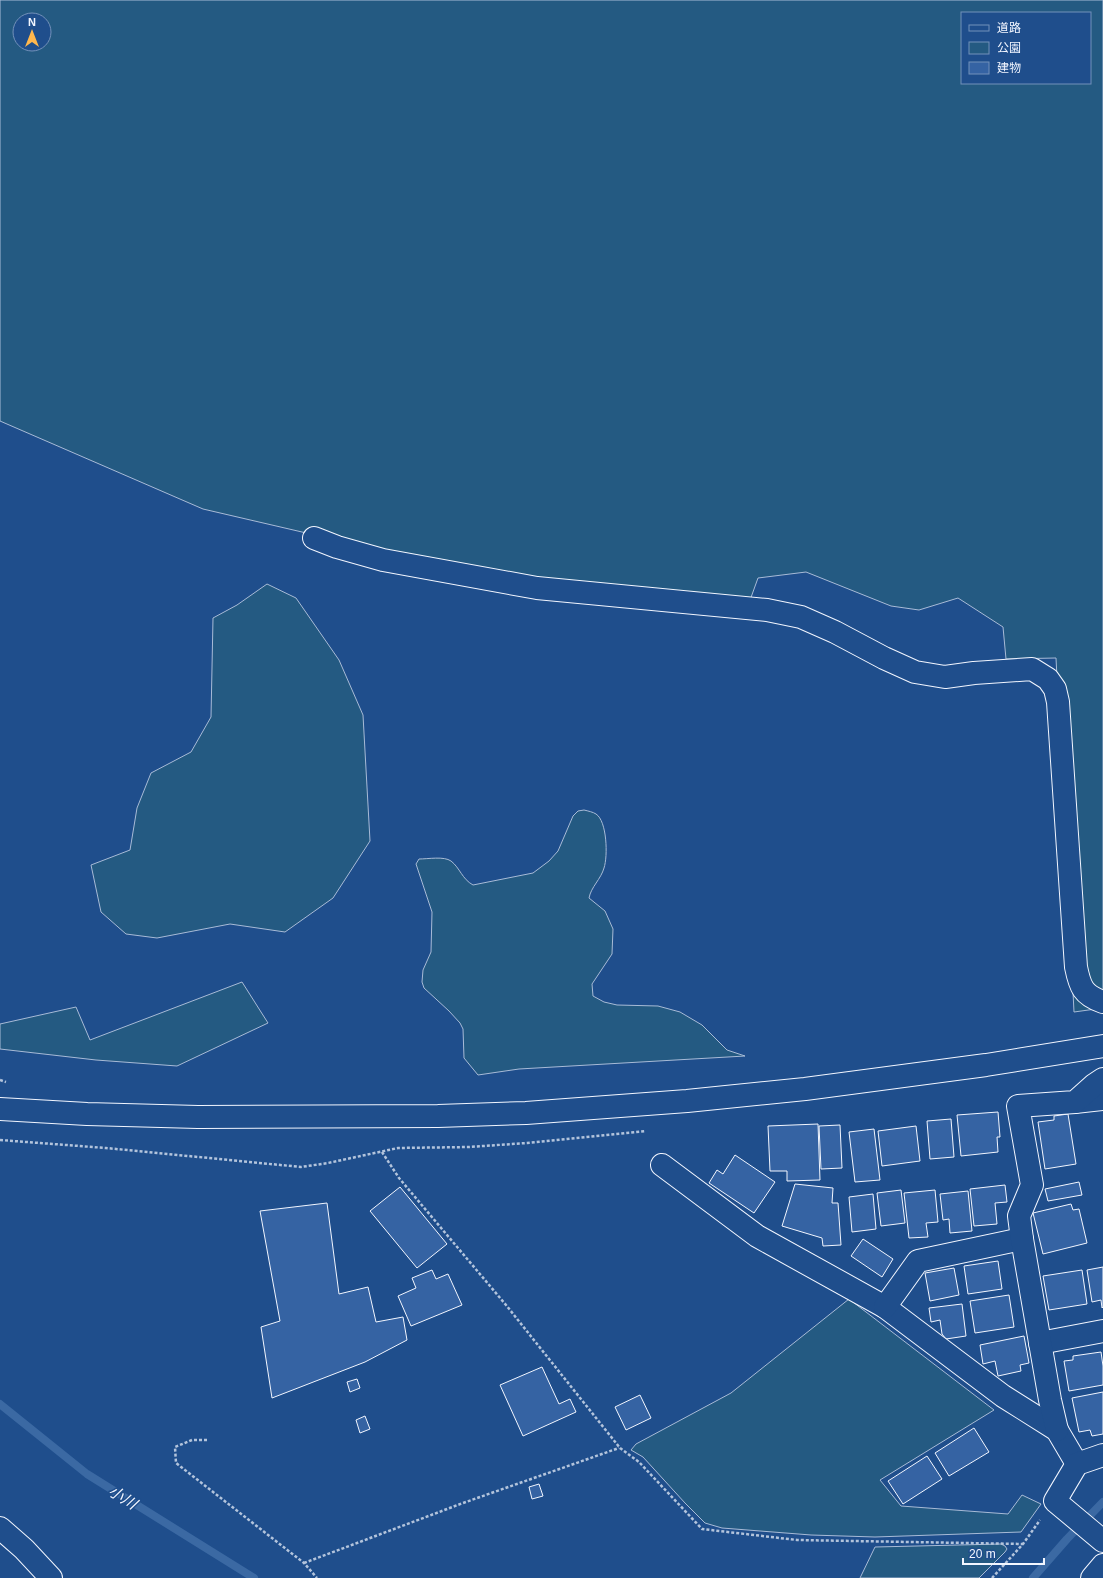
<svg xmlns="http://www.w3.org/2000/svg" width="1103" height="1578" font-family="Arial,'Noto Sans JP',sans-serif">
<rect width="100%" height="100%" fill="#1f4e8c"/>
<g fill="#245a82" stroke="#a8bbd7" fill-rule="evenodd">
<path d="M0,0H1103V1008L1074,1012L1056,658L1006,659L1003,627L958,598L919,610L891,606L806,572L758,578L749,603L474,572L203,509L0,421ZM962,13H1090V83H962ZM20,20H44V44H20Z"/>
<path d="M267,584L296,598L339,660L363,715L370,841L333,898L285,932L230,924L157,938L126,934L101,912L91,865L130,850L137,808L151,773L191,752L211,717L213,618L237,605Z"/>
<path d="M584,810C588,811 593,812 596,814C607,821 608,856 604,868C601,879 591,887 589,898L605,911L613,929L612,954L592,984L593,996L604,1002L617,1005L658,1006L680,1012L702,1025L727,1050L745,1056L519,1069L478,1075L464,1058L463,1029L460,1023L449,1011L424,988L422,982L423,970L431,952L432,912L416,864L419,859C428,859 444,856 451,861C460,868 462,879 473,885L533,873L549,861L558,851L573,816L578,811Z"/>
<path d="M242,982L268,1023L177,1066L96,1060L0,1049V1024L76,1007L90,1040Z"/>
<path d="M849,1299L994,1410L880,1480L901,1506L1008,1514L1022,1495L1041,1504L1021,1532L875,1537L811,1535L722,1528L705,1523L685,1503L643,1457L631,1450L636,1444L731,1393Z"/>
<path d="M1001,1544L1005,1546L1007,1549L1005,1552L979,1578H860L875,1547Z"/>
</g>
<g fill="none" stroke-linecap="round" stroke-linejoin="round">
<g stroke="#3b69a3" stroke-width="8">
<path d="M0,1404L87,1474L254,1578"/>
<path d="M1033,1578L1067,1539L1103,1502"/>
</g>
</g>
<g fill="#3563a3" stroke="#f2f6ff">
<path d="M998,1112L1000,1137H997L998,1152L961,1156L957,1115Z"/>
<path d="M1068,1114L1076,1164L1045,1169L1038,1122L1054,1120V1116Z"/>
<path d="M951,1119L954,1157L930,1159L927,1121Z"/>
<path d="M818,1124L820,1180L787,1181V1171H770L768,1126Z"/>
<path d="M840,1125L842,1168L821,1169L819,1126Z"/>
<path d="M916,1126L920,1161L882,1166L878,1131Z"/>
<path d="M874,1129L880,1180L855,1182L849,1132Z"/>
<path d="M735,1155L775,1182L754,1213L709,1183L717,1170L723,1174Z"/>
<path d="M1079,1182L1082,1195L1048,1201L1045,1189Z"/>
<path d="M795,1184L833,1188L832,1203H838L841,1245L823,1246L822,1238L782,1226Z"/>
<path d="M1005,1185L1007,1202L995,1203L997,1224L974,1226L970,1189Z"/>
<path d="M400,1187L447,1244L417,1268L370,1211Z"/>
<path d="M901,1190L905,1223L881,1226L877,1193Z"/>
<path d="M935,1190L938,1222L926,1223L928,1237L909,1238L904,1193Z"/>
<path d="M968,1191L972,1231L950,1233L949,1219L943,1220L940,1194Z"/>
<path d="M873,1194L876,1229L852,1232L849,1197Z"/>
<path d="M327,1203L339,1294L368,1287L376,1322L403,1317L407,1340L365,1362L272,1398L261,1327L280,1321L260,1211Z"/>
<path d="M1071,1204L1073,1210L1079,1209L1087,1243L1043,1254L1033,1213Z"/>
<path d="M863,1239L893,1259L882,1277L851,1256Z"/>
<path d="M998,1261L1002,1289L968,1294L964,1266Z"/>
<path d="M1103,1267V1307L1102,1308L1101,1300L1092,1302L1087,1270Z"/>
<path d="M954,1268L959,1295L930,1301L925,1273Z"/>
<path d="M432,1270L436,1279L448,1274L462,1305L411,1326L398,1296L416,1288L412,1278Z"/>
<path d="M1082,1270L1087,1304L1049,1310L1043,1276Z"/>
<path d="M1009,1295L1014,1327L975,1333L970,1301Z"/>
<path d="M962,1304L966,1336L946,1339L942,1334L940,1320L931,1322L929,1308Z"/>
<path d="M1024,1336L1029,1363L1020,1365L1021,1371L998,1376L995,1361L983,1364L980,1345Z"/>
<path d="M1101,1352L1103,1366V1385L1069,1391L1064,1361L1073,1360V1356Z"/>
<path d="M542,1367L559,1404L570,1399L576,1412L523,1436L500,1385Z"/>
<path d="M357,1379L360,1388L350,1392L347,1382Z"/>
<path d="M1103,1392V1434L1092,1436L1090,1430L1079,1432L1072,1398Z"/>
<path d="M640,1395L651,1418L626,1430L615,1407Z"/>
<path d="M365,1416L370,1429L360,1433L356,1420Z"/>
<path d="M974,1428L989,1452L949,1476L935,1453Z"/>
<path d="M927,1456L942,1479L903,1504L888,1481Z"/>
<path d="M539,1484L543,1496L532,1499L529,1487Z"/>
</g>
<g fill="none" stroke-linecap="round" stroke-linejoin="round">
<g stroke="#f2f6ff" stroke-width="24">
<g id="minor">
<path d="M314,538L337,547L383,560L537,588L767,610L801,617L835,632L884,658L915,672L945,677L974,673L1032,669L1048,679L1055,689L1058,702L1076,967C1080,987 1083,995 1103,1002"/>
<path d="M1075,1102L1103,1099"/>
<path d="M0,1109L87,1114L198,1117L438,1116L526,1113L687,1101L805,1089L986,1065L1103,1046"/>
<path d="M662,1165L757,1236L885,1307L1003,1396L1057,1430L1077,1464"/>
<path d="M885,1307L918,1261L1022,1239"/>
<path d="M1040,1343L1103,1331"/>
<path d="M1057,1430L1050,1400L1022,1239L1019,1216L1032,1185L1018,1106L1075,1102L1094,1085L1103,1079"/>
<path d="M1103,1455L1077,1464L1055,1501L1103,1541"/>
<path d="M0,1528L24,1549L51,1578"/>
<path d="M1092,1578L1103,1565"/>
</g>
</g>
<g stroke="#b3c4dc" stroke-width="2.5" stroke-dasharray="3 2" stroke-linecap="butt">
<path d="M0,1080L6,1082"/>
<path d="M0,1140L106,1148L301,1167L328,1163L398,1148L469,1147L527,1143L646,1131"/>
<path d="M382,1152L399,1178L506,1305L620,1448L639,1462L702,1529L797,1540L1023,1544"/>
<path d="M207,1440H192L175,1447L176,1463L304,1563L317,1578"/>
<path d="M304,1563L463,1503L619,1448"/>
<path d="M992,1578L1023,1544L1040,1520"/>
</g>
<use href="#minor" stroke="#1f4e8c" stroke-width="22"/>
</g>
<g text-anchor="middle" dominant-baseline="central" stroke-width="3" stroke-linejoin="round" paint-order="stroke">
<g font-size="15" font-style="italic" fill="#f2f6ff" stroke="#1f4e8c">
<text transform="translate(123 1497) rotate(32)">小川</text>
</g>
</g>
<rect x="961" y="12" width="130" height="72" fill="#1f4e8c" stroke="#7391ba"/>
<rect x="969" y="25" width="20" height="6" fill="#1f4e8c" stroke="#7391ba"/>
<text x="997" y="32" font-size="12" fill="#f2f6ff">道路</text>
<rect x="969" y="42" width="20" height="12" fill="#245a82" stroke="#7391ba"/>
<text x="997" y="52" font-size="12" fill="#f2f6ff">公園</text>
<rect x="969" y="62" width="20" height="12" fill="#3563a3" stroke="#7391ba"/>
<text x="997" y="72" font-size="12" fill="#f2f6ff">建物</text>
<g transform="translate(32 32)"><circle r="19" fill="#1f4e8c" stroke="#7391ba"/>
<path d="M0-3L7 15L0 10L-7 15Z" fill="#ffb74d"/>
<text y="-6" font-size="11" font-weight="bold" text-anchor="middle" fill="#f2f6ff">N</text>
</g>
<path d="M963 1558v6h81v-6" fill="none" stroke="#f2f6ff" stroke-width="2"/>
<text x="969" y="1558" font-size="12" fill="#f2f6ff" stroke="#1f4e8c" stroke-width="3" paint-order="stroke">20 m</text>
</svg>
